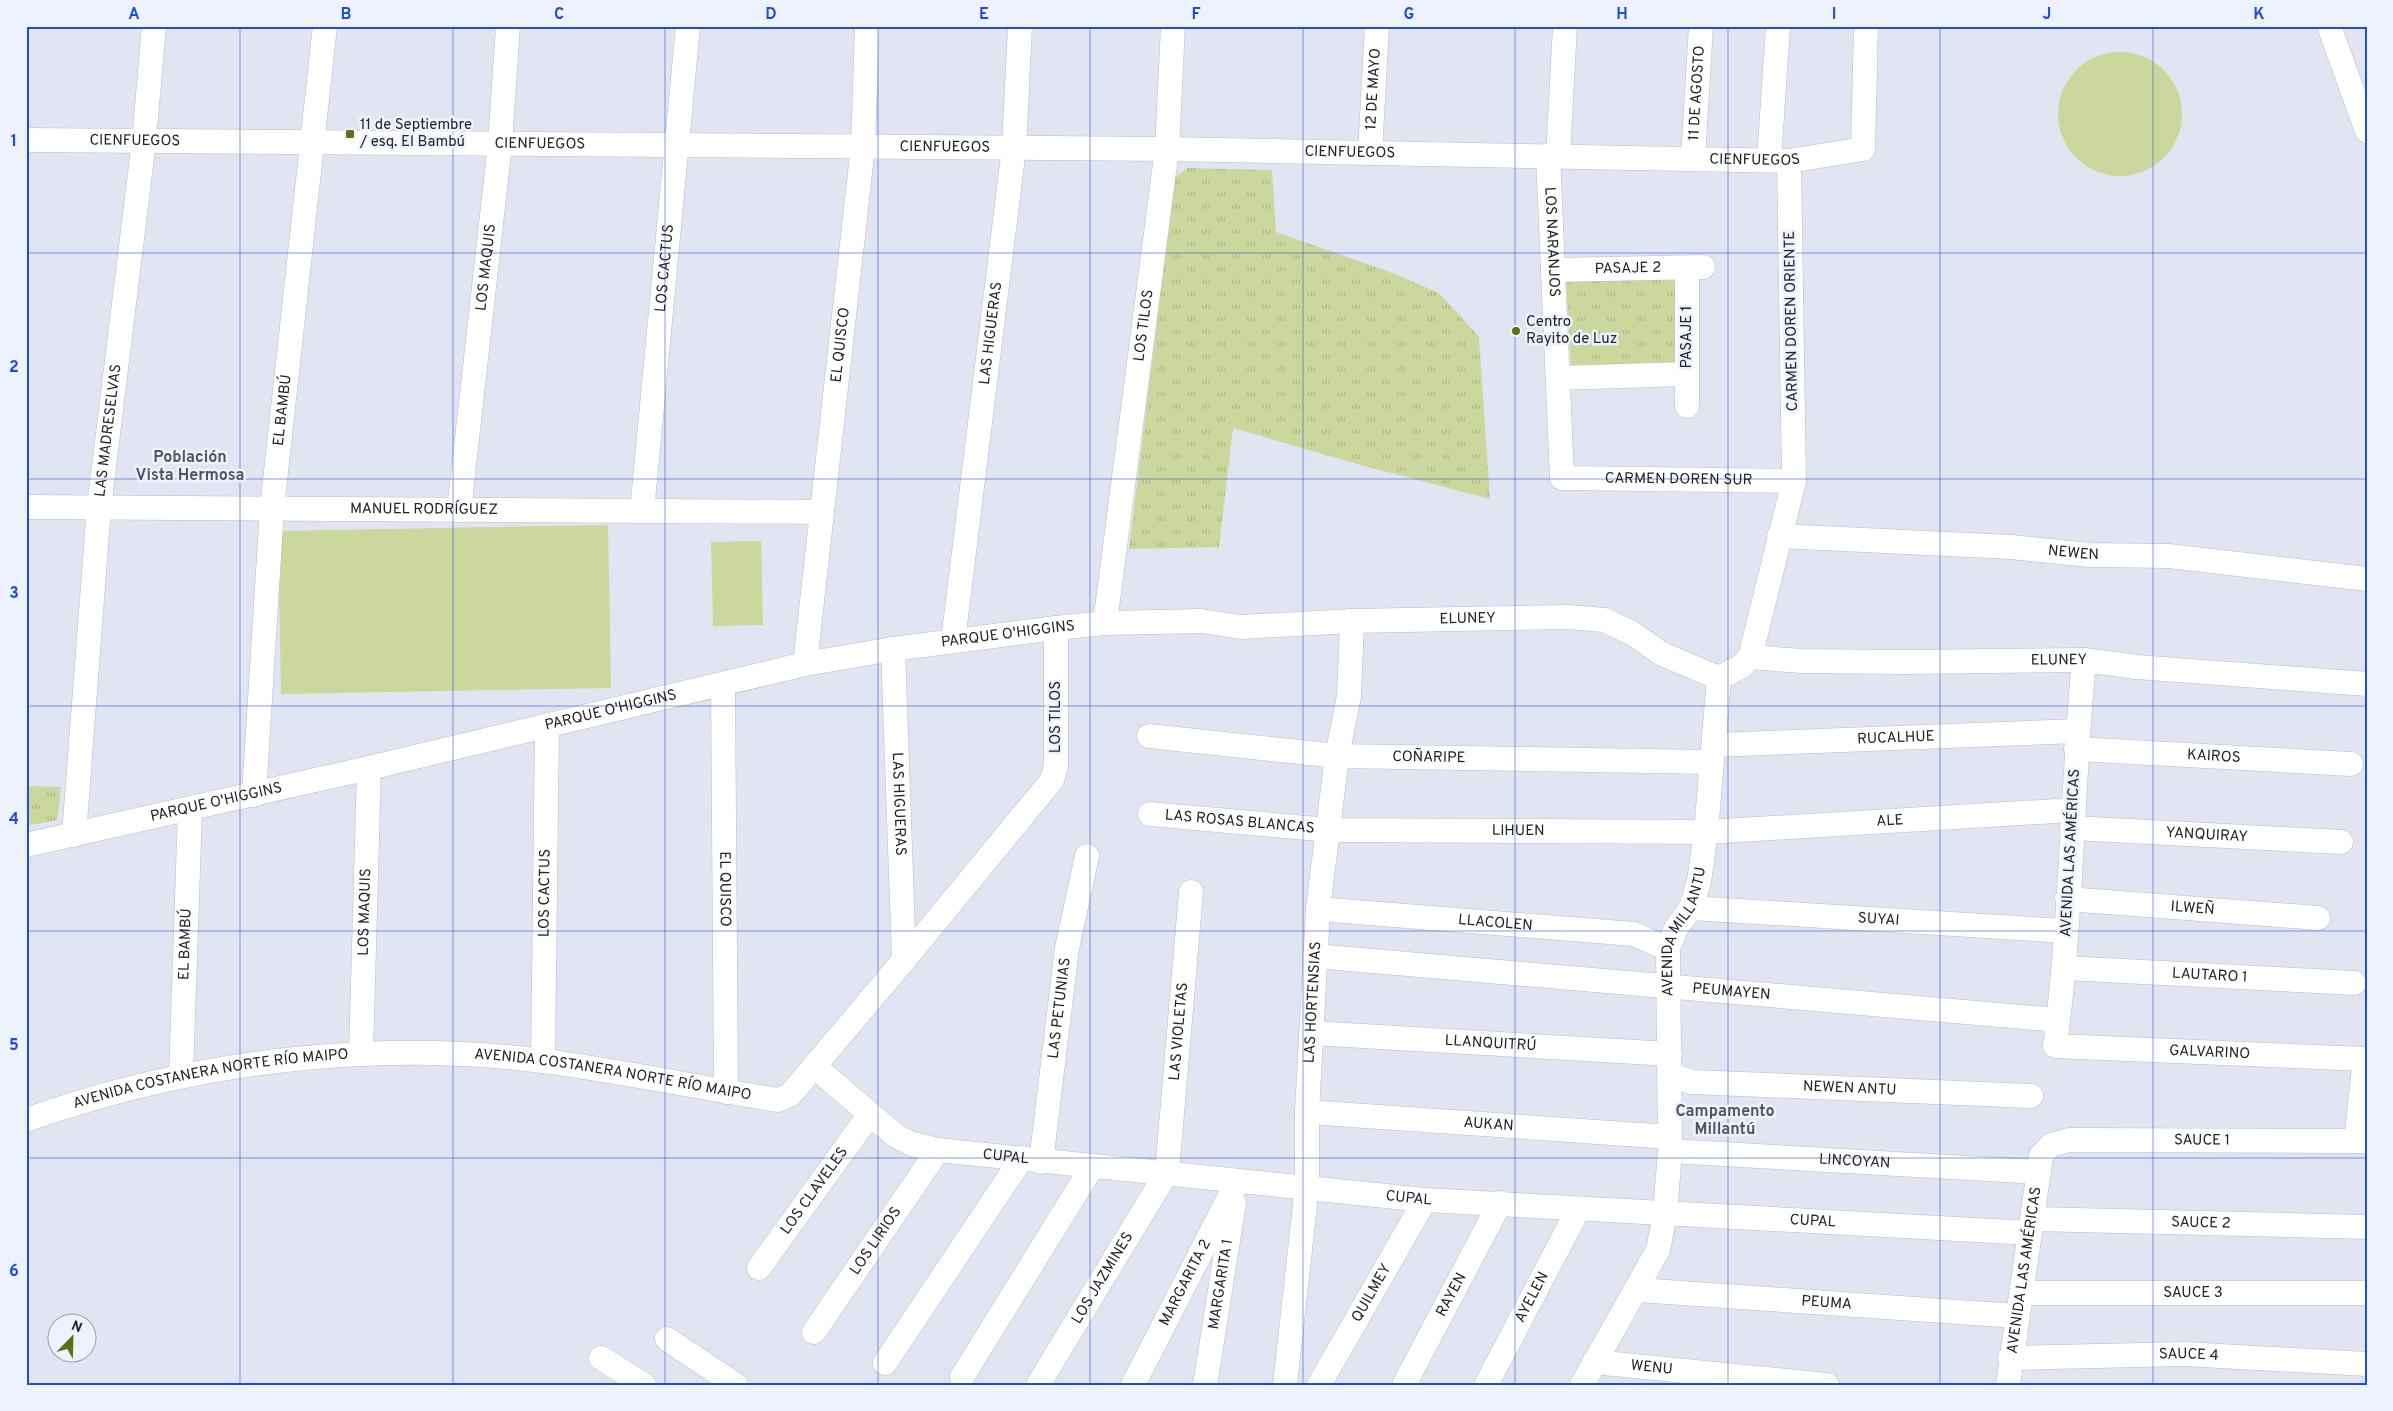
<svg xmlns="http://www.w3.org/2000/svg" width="2393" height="1411" font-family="Overpass,sans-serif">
<defs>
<pattern id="grass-tufts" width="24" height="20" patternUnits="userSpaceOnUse" patternTransform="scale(1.25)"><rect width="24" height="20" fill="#ccd79e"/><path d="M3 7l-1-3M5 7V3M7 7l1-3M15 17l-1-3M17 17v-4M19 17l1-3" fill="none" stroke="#afb888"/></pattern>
</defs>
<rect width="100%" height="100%" fill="#e1e4f1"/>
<g fill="url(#grass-tufts)">
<path d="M1188,168L1272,170L1276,232L1390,272L1439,293L1479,337L1490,499L1357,464L1233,428L1219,547L1129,549L1175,177Z"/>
<path d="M1675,278L1677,364L1571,367L1566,280Z"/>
<path d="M26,786L61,787L57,820L26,826Z"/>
</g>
<g fill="#ccd79e">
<circle cx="2120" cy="114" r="62"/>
<path d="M608,525L611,688L281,694L278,531Z"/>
<path d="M761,541L763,625L713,626L711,542Z"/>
</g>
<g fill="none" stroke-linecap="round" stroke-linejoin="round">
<g stroke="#babcc9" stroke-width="25">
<g id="minor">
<path d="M2329,26L2367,131"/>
<path id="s1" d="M26,140L1167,149L1789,161L1863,149L1866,26"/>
<path id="s2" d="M1370,153L1377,26"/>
<path id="s3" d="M1548,156L1562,478L1794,481"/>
<path d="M1558,156L1565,26"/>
<path id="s4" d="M1693,159L1701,26"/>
<path d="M1769,160L1778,26"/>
<path d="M1687,268V406"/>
<path id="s5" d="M1553,270L1703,267"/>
<path d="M1558,378L1687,374"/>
<path id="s6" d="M26,507L822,512"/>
<path id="s7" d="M459,510L500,144L508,26"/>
<path id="s8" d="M642,511L688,26"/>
<path id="s9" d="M1779,536L2011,547L2090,555L2169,556L2367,579"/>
<path id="s10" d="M1105,623L1167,149L1173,26"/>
<path id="s11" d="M953,641L1014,148L1020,26"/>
<path id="s12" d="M893,649L904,960"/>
<path id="s13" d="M1750,657L1801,661L1904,662L2084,660L2137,667L2367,684"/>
<path id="s14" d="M2084,660C2072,788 2072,918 2055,1046L2365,1059L2356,1141"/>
<path id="s15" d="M805,664L863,146L867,26"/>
<path id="s16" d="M723,685L726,1092"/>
<path id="s17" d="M1149,736L1337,756L1711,762"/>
<path id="s18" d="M1714,745L2078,731"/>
<path id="s19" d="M2076,749L2351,764"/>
<path id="s20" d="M254,795L272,508L325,26"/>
<path id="s21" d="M1150,814L1329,830L1706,832L2073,810"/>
<path id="s22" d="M2072,828L2341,842"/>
<path id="s23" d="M74,835L99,507L144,141L154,26"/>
<path id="s24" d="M26,845L369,768L805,664L893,649L1056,628L1105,623L1201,621L1241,627L1352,621L1568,617L1604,620L1632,633L1662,654L1719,678"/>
<path id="s25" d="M2067,899L2318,918"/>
<path id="s26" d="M1691,908L2066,931"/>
<path id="s27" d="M1318,909L1634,934L1668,949"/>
<path id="s28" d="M1315,956L2058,1020"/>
<path id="s29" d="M2065,968L2354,983"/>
<path id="s30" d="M1311,1033L1670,1054"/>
<path id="s31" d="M361,1054L369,768"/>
<path id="s32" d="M543,1061L547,726"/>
<path id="s33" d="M815,1067L896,1136L912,1144L938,1150L1425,1200L2030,1233"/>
<path id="s34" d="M1671,1075L1692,1082L2031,1096"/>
<path id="s35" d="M181,1076L190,810"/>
<path id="s36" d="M1307,1112L1670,1137"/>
<path id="s37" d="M26,1120C190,1062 370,1039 543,1061C622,1071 699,1088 778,1100L790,1095L904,960L1052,780L1056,766V628"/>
<path id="s38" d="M1670,1151L2039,1172"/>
<path id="s39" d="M1041,1162L1067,948L1087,856"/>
<path id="s40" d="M2033,1219L2367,1227"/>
<path id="s41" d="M759,1268L870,1114"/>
<path id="s42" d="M1637,1290L2017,1316"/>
<path id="s43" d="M2021,1293H2367"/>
<path id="s44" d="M814,1332L938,1150"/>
<path d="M667,1339L736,1385"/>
<path d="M601,1358L644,1385"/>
<path id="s45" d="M2010,1358L2184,1354L2367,1364"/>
<path id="s46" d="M1594,1362L1827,1385"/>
<path d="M885,1363L1022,1158"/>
<path d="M962,1377L1092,1167"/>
<path id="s47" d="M1038,1385L1167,1172L1191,892"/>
<path id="s48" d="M1133,1385L1237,1182"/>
<path id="s49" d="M1205,1385L1234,1203"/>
<path id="s50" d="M1285,1385L1307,1187V1112L1318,909L1337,756L1349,696L1352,621"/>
<path id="s51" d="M1319,1385L1425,1200"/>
<path id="s52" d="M1404,1385L1500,1203"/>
<path id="s53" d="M1486,1385L1578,1210"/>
<path id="s54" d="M1582,1385L1658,1250L1665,1214L1670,1151L1668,949L1676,928L1691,908L1699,881L1706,832L1719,678L1742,666L1750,657L1794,481L1789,161"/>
<path id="s55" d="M2008,1385L2041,1156L2051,1145L2069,1140L2367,1141"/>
</g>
</g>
<use href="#minor" stroke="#fff" stroke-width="24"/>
</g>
<path fill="none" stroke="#1d4ed8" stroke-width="1" stroke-opacity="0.55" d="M240,26V1385M453,26V1385M665,26V1385M878,26V1385M1090,26V1385M1303,26V1385M1515,26V1385M1728,26V1385M1940,26V1385M2153,26V1385M26,253H2367M26,479H2367M26,706H2367M26,931H2367M26,1158H2367"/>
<g fill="#626d16" stroke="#eef1fe" stroke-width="2">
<rect x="345" y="129" width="10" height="10" rx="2.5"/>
<circle cx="1516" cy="331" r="5"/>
</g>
<g text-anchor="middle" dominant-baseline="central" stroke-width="5" stroke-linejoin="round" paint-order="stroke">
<g font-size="15" fill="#232429" stroke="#eef1fe">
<text stroke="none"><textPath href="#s2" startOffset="64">12 DE MAYO</textPath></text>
<text stroke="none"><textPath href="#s4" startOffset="66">11 DE AGOSTO</textPath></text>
<text stroke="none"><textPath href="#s1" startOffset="109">CIENFUEGOS</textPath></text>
<text stroke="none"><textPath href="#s1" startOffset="514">CIENFUEGOS</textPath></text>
<text stroke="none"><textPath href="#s1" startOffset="919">CIENFUEGOS</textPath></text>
<text stroke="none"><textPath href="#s1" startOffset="1324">CIENFUEGOS</textPath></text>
<text stroke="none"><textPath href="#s1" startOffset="1729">CIENFUEGOS</textPath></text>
<text stroke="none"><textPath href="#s3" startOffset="86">LOS NARANJOS</textPath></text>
<text stroke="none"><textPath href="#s7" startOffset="244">LOS MAQUIS</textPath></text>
<text stroke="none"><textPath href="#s8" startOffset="244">LOS CACTUS</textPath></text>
<text stroke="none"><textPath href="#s5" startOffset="75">PASAJE 2</textPath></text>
<text transform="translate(1792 321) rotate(-91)">CARMEN DOREN ORIENTE</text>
<text stroke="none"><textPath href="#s10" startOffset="300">LOS TILOS</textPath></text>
<text stroke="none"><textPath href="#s11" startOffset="310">LAS HIGUERAS</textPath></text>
<text transform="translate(1687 337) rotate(-90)">PASAJE 1</text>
<text stroke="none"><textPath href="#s15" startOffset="321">EL QUISCO</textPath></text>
<text stroke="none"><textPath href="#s20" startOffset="386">EL BAMBÚ</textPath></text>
<text stroke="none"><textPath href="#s23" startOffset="406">LAS MADRESELVAS</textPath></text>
<text stroke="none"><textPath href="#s3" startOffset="439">CARMEN DOREN SUR</textPath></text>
<text stroke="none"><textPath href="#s6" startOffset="398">MANUEL RODRÍGUEZ</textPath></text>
<text stroke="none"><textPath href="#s9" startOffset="295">NEWEN</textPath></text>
<text stroke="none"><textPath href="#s24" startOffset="1466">ELUNEY</textPath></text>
<text stroke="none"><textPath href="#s24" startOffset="1005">PARQUE O'HIGGINS</textPath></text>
<text stroke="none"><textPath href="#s13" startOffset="309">ELUNEY</textPath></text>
<text stroke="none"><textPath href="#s24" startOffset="600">PARQUE O'HIGGINS</textPath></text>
<text transform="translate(1056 717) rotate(-90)">LOS TILOS</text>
<text stroke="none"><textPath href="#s18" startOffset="182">RUCALHUE</textPath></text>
<text stroke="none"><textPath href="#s17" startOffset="281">COÑARIPE</textPath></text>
<text stroke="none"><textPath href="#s19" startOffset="138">KAIROS</textPath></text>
<text stroke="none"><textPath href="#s24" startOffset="195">PARQUE O'HIGGINS</textPath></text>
<text stroke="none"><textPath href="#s12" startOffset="155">LAS HIGUERAS</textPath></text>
<text stroke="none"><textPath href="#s21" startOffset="741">ALE</textPath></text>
<text stroke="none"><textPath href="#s21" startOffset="90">LAS ROSAS BLANCAS</textPath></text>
<text stroke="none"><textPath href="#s21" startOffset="369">LIHUEN</textPath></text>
<text stroke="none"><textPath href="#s22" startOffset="135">YANQUIRAY</textPath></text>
<text transform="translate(2071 853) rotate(-87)">AVENIDA LAS AMÉRICAS</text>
<text stroke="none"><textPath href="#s16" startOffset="204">EL QUISCO</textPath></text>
<text stroke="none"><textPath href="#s32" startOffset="168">LOS CACTUS</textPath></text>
<text stroke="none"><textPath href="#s25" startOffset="126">ILWEÑ</textPath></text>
<text stroke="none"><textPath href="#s31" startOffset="142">LOS MAQUIS</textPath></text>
<text stroke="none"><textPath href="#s26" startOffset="188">SUYAI</textPath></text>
<text stroke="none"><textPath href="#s27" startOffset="178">LLACOLEN</textPath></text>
<text stroke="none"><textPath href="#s54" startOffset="478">AVENIDA MILLANTU</textPath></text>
<text stroke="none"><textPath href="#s35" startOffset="132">EL BAMBÚ</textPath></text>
<text stroke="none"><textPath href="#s29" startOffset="145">LAUTARO 1</textPath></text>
<text stroke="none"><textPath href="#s28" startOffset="418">PEUMAYEN</textPath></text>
<text stroke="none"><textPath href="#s50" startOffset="384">LAS HORTENSIAS</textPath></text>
<text stroke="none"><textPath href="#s39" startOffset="155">LAS PETUNIAS</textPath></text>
<text stroke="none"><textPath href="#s47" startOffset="390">LAS VIOLETAS</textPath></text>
<text stroke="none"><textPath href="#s30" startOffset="180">LLANQUITRÚ</textPath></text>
<text stroke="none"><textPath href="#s14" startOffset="542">GALVARINO</textPath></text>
<text stroke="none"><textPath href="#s37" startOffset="596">AVENIDA COSTANERA NORTE RÍO MAIPO</textPath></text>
<text stroke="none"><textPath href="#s37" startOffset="190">AVENIDA COSTANERA NORTE RÍO MAIPO</textPath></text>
<text stroke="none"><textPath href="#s34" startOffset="180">NEWEN ANTU</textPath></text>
<text stroke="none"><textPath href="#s36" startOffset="182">AUKAN</textPath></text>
<text stroke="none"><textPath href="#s55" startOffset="398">SAUCE 1</textPath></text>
<text stroke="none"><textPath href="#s33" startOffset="219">CUPAL</textPath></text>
<text stroke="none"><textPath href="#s38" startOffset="185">LINCOYAN</textPath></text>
<text stroke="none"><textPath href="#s41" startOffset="95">LOS CLAVELES</textPath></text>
<text stroke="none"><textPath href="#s33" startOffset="624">CUPAL</textPath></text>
<text stroke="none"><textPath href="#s33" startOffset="1029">CUPAL</textPath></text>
<text stroke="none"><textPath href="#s40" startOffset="168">SAUCE 2</textPath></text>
<text stroke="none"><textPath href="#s44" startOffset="110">LOS LIRIOS</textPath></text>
<text stroke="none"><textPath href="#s55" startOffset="116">AVENIDA LAS AMÉRICAS</textPath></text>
<text stroke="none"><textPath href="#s47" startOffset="125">LOS JAZMINES</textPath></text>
<text stroke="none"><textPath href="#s48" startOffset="115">MARGARITA 2</textPath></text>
<text stroke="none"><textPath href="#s49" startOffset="102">MARGARITA 1</textPath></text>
<text stroke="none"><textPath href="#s51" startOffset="106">QUILMEY</textPath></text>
<text stroke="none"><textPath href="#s43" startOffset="172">SAUCE 3</textPath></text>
<text stroke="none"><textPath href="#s52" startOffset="102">RAYEN</textPath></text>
<text stroke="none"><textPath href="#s53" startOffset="99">AYELEN</textPath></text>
<text stroke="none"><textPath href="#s42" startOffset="190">PEUMA</textPath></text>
<text stroke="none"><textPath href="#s45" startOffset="179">SAUCE 4</textPath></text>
<text stroke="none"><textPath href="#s46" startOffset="58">WENU</textPath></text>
</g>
<g font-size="15" fill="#232429" stroke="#eef1fe" text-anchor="start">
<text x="360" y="125">11 de Septiembre<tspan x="360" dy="17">/ esq. El Bambú</tspan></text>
<text x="1526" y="322">Centro<tspan x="1526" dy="17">Rayito de Luz</tspan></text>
</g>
<g font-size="16" font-weight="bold" fill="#535660" stroke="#eef1fe">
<text x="190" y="458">Población<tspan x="190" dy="18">Vista Hermosa</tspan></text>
<text x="1725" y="1112">Campamento<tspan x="1725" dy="18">Millantú</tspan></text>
</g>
</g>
<rect width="2393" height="1411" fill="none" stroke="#eef1fe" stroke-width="55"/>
<g transform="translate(72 1338) rotate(23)"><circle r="24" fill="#eef1fe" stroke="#9d9fa9"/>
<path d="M0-4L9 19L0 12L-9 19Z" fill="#626d16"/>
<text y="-8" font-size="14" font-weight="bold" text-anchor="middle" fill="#232429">N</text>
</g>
<rect x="28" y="28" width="2338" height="1356" fill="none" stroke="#1d4ed8" stroke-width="2"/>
<g font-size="16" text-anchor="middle" font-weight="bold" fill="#1d4ed8">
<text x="134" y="19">A</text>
<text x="346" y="19">B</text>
<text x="559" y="19">C</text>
<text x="771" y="19">D</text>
<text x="984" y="19">E</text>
<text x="1196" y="19">F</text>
<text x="1409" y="19">G</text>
<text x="1622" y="19">H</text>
<text x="1834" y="19">I</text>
<text x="2047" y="19">J</text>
<text x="2259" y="19">K</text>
<text x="14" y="146">1</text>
<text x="14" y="372">2</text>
<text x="14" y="598">3</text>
<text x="14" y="824">4</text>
<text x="14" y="1050">5</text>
<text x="14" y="1276">6</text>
</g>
</svg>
